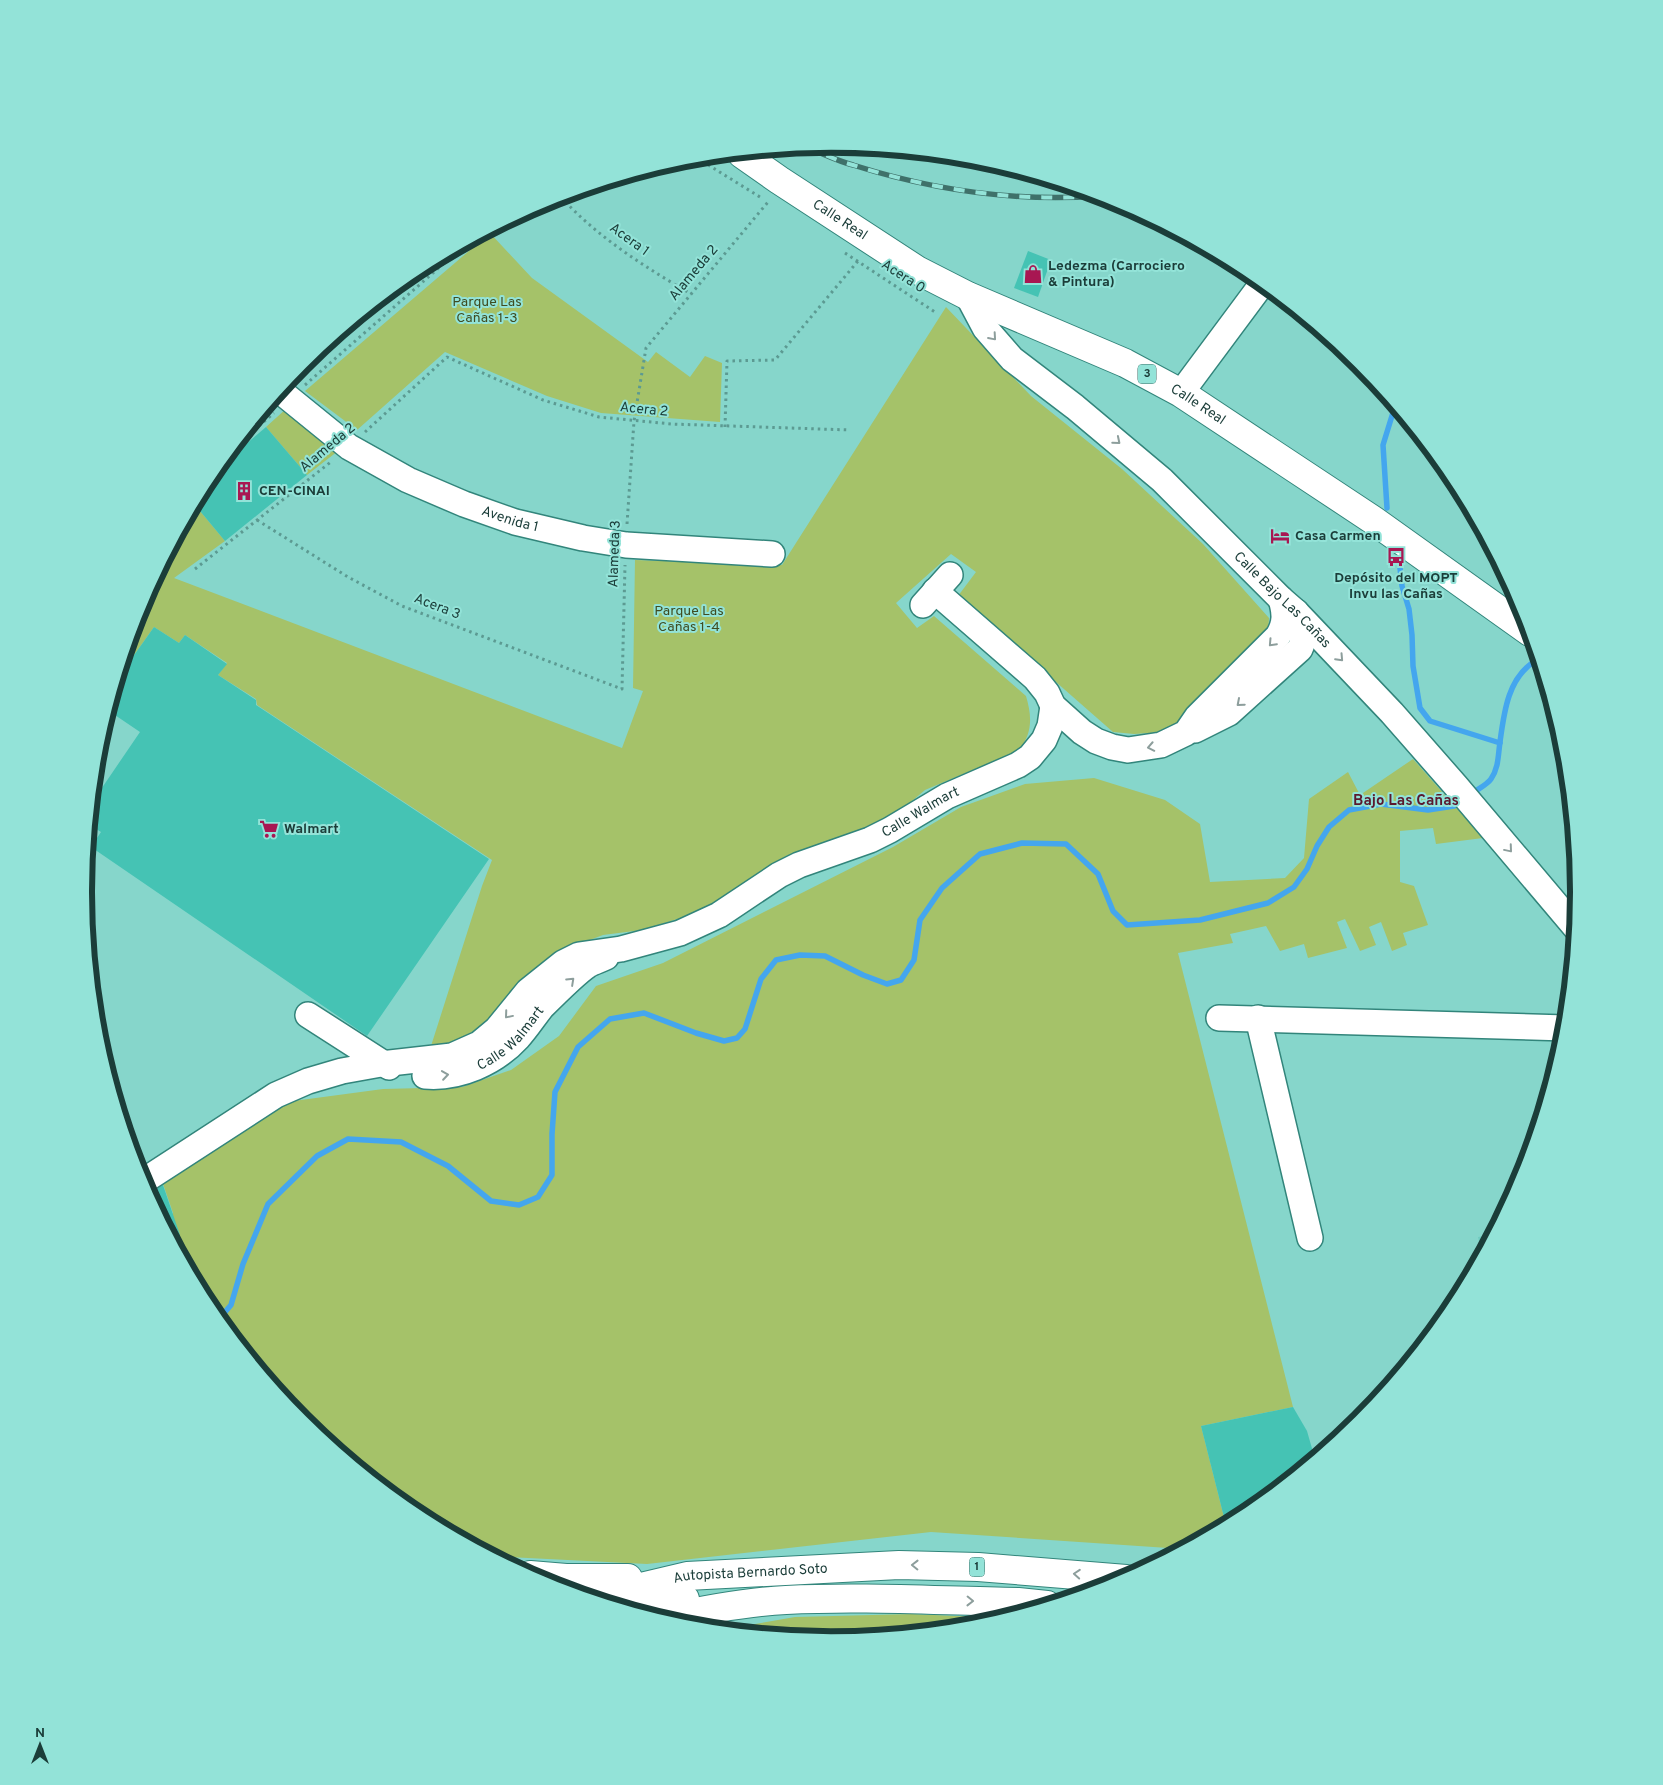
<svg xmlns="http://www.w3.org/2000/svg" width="1663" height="1785" font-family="Overpass,sans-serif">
<rect width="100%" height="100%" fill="#86d6cb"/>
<path fill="#6fcbbf" d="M1492,1235L1482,1254L1478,1237Z"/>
<g fill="#a5c269">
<path d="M490,233L532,278L648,362L656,352L690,377L705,356L722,363L720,422L601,413L547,396L445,352L357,430L305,391Z"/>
<path d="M946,307L1031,396L1122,469L1203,544L1269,618L1268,634L1191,716L1166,732L1134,734L1113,732L958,596L976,572L951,554L896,603L917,628L934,616L1026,696C1032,716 1033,734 1018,751L925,790L892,818L786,856L700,912L642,930L603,935L571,947L475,1030L456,1042L431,1046L482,886L492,860L257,705L256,699L218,675L227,663L185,635L179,643L154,627L120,675L141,606L195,505L225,541L174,578L622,748L643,691L633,688L635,560L782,565Z"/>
<path d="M287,408L312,433L338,451L307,475L266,427Z"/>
<path d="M1413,759L1483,838L1436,844L1433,828L1400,831V882L1414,886L1428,925L1403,933L1407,945L1392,951L1381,922L1369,927L1376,945L1360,951L1345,919L1337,922L1347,948L1308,958L1304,944L1280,951L1266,926L1230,934L1233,943L1178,953L1293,1407L1201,1426L1226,1525L1183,1549L931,1532L647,1564L508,1557L483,1550L416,1514L303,1421L210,1308L164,1222L173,1213L162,1181L286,1102L383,1089L462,1087L511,1070L559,1036L596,986L663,963L893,847L961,807L1025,784L1094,778L1165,800L1200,824L1210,882L1285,878L1304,858L1309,799L1348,772L1360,795Z"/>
<path d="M911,1614L1003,1618L977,1626L831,1640L726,1629L795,1617Z"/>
</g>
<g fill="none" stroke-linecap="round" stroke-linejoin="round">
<g stroke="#44a6ee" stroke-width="5.5">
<path d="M1387,508L1383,445L1395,406"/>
<path d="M1400,568L1402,586L1409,609L1412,635L1413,666L1420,708L1430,721L1500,743"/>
<path d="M1470,795C1476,790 1487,785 1491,779C1499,767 1498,755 1500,742C1504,712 1508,678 1535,661"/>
<path d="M219,1319L231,1305L243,1264L268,1204L317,1156L348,1139L401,1142L448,1166L491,1201L519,1205L538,1197L552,1175V1134L555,1092L578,1047L610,1019L644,1013L696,1033L724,1041L737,1038L745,1029L761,979L776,960L800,955L825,956L863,975L887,984L901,980L914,960L920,920L942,888L980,854L1022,843L1066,844L1098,874L1113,911L1127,925L1200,920L1268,903L1294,887L1307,869L1317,846L1329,827L1349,810L1381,804L1428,810L1454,806L1461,802"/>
</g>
</g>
<g fill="#45c3b4">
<path d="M1028,251L1051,260L1038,297L1014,288Z"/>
<path d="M266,427L307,475L225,541L195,505L210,477L216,470Z"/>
<path d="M154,627L179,643L185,635L227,664L218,675L256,700V705L489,859L367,1036L91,847L101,832L90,825L93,801L140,732L109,711L120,675Z"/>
<path d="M163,1185L180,1235L173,1239L149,1194Z"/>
<path d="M1293,1407L1307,1431L1315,1459L1247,1514L1226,1525L1201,1426Z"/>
</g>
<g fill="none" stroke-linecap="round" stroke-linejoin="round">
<g stroke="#32857b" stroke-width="28">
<g id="minor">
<path id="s1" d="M968,296L985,328L1012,359L1075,407L1162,480L1281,599L1296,612L1392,713L1456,786L1576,928"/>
<path id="s2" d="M280,391L349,447L408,480L464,504L515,522L583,538L626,545L772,554"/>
<path d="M1181,393L1262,284"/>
<path d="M935,591L1035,678L1047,693L1053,706L1082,732L1096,741L1112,747L1128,750L1161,745L1186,733L1197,717L1278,636C1286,623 1285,613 1281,599"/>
<path d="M923,605L950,575"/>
<path d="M1195,730L1229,713L1300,649C1306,636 1301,625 1296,612"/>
<path d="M308,1015L389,1067"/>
<path d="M1219,1018L1566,1028"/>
<path d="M1258,1018L1310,1238"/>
<path id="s3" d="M425,1076C459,1079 495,1063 518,1038C527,1028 534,1017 542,1007C552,997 576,973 588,965C593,962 600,960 606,957"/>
<path id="s4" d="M142,1182L276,1095L308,1081L342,1071L381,1064L452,1056L479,1044L497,1029L528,991L563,963L579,955L621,949L680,933L719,915L779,875L799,865L870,840L890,830L947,796L1018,765L1030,757L1044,740L1050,726L1053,706"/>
</g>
</g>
<g stroke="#32857b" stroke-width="30">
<g id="major">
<path id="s5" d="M742,154L779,180L917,270L968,296L1125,363L1181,393L1373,520L1530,632"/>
</g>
</g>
<g stroke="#32857b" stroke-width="30">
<g id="highway">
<path d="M530,1575L566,1578H628"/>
<path id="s6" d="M594,1598L687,1576L899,1565L978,1567L1126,1579"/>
<path d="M632,1610L685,1599"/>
<path d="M662,1619C703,1610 744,1602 786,1600C863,1596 941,1601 1018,1602L1047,1605"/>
</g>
</g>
<g stroke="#5c9a92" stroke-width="3" stroke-dasharray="2.5 4" stroke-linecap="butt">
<path d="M697,158L760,197"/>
<path d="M561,197C597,237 645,267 691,294"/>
<path d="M845,253L935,312"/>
<path d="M305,385L466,244"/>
<path d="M725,427L727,361L775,360L858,261"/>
<path d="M365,432L447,357L543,400L599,417L671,424L850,430"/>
<path d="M234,447L274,413"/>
<path d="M257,520L348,577L402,606L622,689L625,565"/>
<path d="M627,524L634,421L646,348L768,202"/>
<path d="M195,569L332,461"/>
</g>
<use href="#minor" stroke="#fff" stroke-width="25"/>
<use href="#major" stroke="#fff" stroke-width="28"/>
<use href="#highway" stroke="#fff" stroke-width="28"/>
<g stroke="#3f716a" stroke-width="5.5">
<path id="rail" d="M806,147C822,153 837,161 853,165C932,190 1016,202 1099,196"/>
</g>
<use href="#rail" stroke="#93e3d8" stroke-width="4" stroke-dasharray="11" stroke-linecap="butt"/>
</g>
<defs><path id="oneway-chevron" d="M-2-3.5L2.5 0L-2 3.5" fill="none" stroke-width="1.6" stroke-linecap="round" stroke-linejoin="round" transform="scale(1.25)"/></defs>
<g stroke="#8d9e9c">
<use href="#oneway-chevron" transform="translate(993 337) rotate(49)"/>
<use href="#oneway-chevron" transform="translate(1117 441) rotate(40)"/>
<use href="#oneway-chevron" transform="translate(1272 643) rotate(133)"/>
<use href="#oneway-chevron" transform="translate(1340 658) rotate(47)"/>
<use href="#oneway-chevron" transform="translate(1240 703) rotate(139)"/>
<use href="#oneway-chevron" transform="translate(1151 747) rotate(169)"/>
<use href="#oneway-chevron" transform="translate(1509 849) rotate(50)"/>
<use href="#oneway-chevron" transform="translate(571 981) rotate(-43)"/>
<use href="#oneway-chevron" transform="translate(508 1015) rotate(130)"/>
<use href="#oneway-chevron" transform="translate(445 1075) rotate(-8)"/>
<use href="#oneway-chevron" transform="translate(915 1565) rotate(-179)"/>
<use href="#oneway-chevron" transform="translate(1077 1574) rotate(-176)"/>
<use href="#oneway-chevron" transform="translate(970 1601) rotate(1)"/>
</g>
<defs>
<g id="shop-bare" transform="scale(1.5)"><path d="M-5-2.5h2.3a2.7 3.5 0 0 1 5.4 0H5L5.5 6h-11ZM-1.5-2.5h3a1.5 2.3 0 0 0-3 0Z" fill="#a81752" stroke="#93e3d8" stroke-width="2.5" paint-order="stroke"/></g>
<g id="building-bare" transform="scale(1.5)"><path d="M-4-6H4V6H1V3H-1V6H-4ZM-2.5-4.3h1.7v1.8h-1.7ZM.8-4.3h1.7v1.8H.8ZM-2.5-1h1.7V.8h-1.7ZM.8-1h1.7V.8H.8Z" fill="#a81752" stroke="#93e3d8" stroke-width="2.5" paint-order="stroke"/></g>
<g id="hotel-bare" transform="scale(1.5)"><path d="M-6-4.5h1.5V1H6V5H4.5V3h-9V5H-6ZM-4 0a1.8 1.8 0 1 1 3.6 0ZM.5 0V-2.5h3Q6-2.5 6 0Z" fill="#a81752" stroke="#93e3d8" stroke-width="2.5" paint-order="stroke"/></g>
<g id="bus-bare" transform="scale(1.5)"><path d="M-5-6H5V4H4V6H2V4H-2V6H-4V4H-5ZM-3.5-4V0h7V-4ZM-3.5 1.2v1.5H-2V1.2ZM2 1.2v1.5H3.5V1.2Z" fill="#a81752" stroke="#93e3d8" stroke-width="2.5" paint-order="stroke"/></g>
<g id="supermarket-bare" transform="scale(1.5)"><path d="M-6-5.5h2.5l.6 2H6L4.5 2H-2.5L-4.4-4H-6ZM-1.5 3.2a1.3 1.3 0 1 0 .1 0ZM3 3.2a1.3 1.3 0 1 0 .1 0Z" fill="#a81752" stroke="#93e3d8" stroke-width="2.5" paint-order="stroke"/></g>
</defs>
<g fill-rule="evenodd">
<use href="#shop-bare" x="1033" y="274"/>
<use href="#building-bare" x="244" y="491"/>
<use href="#hotel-bare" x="1280" y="536"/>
<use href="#bus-bare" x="1396" y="557"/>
<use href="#supermarket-bare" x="269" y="829"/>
</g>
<g text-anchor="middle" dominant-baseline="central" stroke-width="4" stroke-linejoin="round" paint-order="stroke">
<g fill="#93e3d8" stroke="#3f6f69" stroke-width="1">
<rect x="1138" y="364.5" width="18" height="19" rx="4"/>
<rect x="969.5" y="1557.5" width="15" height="19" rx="4"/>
</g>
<g font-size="12" font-weight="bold" fill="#1b3d39">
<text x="1147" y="374">3</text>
<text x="977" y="1567">1</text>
</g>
<g font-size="14" fill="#1b3d39" stroke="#93e3d8">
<text stroke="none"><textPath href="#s5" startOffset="118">Calle Real</textPath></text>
<text transform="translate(629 240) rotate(36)">Acera 1</text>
<text transform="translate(694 273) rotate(-50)">Alameda 2</text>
<text transform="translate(903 277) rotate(33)">Acera 0</text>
<text stroke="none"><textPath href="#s5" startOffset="522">Calle Real</textPath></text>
<text transform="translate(644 410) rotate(6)">Acera 2</text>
<text transform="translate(328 448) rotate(-40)">Alameda 2</text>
<text stroke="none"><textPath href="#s2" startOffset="266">Avenida 1</textPath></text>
<text transform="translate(615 554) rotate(-88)">Alameda 3</text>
<text stroke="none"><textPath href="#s1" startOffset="440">Calle Bajo Las Cañas</textPath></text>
<text transform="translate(437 607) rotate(21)">Acera 3</text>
<text stroke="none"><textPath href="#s4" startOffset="880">Calle Walmart</textPath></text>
<text stroke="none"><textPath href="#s3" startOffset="98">Calle Walmart</textPath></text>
<text stroke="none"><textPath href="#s6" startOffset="159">Autopista Bernardo Soto</textPath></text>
</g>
<g font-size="14" font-weight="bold" fill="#1b3d39" stroke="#93e3d8" text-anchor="start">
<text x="1048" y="266">Ledezma (Carrociero<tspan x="1048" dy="16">&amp; Pintura)</tspan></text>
<text x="259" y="491">CEN-CINAI</text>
<text x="1295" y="536">Casa Carmen</text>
<text x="1396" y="578" text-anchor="middle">Depósito del MOPT<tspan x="1396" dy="16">Invu las Cañas</tspan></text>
<text x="284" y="829">Walmart</text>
</g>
<g font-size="14" fill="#3f4c21" stroke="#93e3d8">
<text x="487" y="302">Parque Las<tspan x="487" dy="16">Cañas 1-3</tspan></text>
<text x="689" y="611">Parque Las<tspan x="689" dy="16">Cañas 1-4</tspan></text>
</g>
<g font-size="15" font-weight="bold" fill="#5b182e" stroke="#93e3d8">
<text x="1406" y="801">Bajo Las Cañas</text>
</g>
</g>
<path d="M0 0H1663V1785H0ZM92 892a739 739 0 1 1 1478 0a739 739 0 1 1-1478 0Z" fill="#93e3d8" fill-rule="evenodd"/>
<path fill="none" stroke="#1b3d39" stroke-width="6" d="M92 892a739 739 0 1 1 1478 0a739 739 0 1 1-1478 0Z"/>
<g transform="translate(40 1745)" stroke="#93e3d8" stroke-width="4" paint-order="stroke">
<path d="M0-4L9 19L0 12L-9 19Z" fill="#1b3d39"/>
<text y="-8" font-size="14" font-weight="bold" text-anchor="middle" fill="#1b3d39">N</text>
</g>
</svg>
